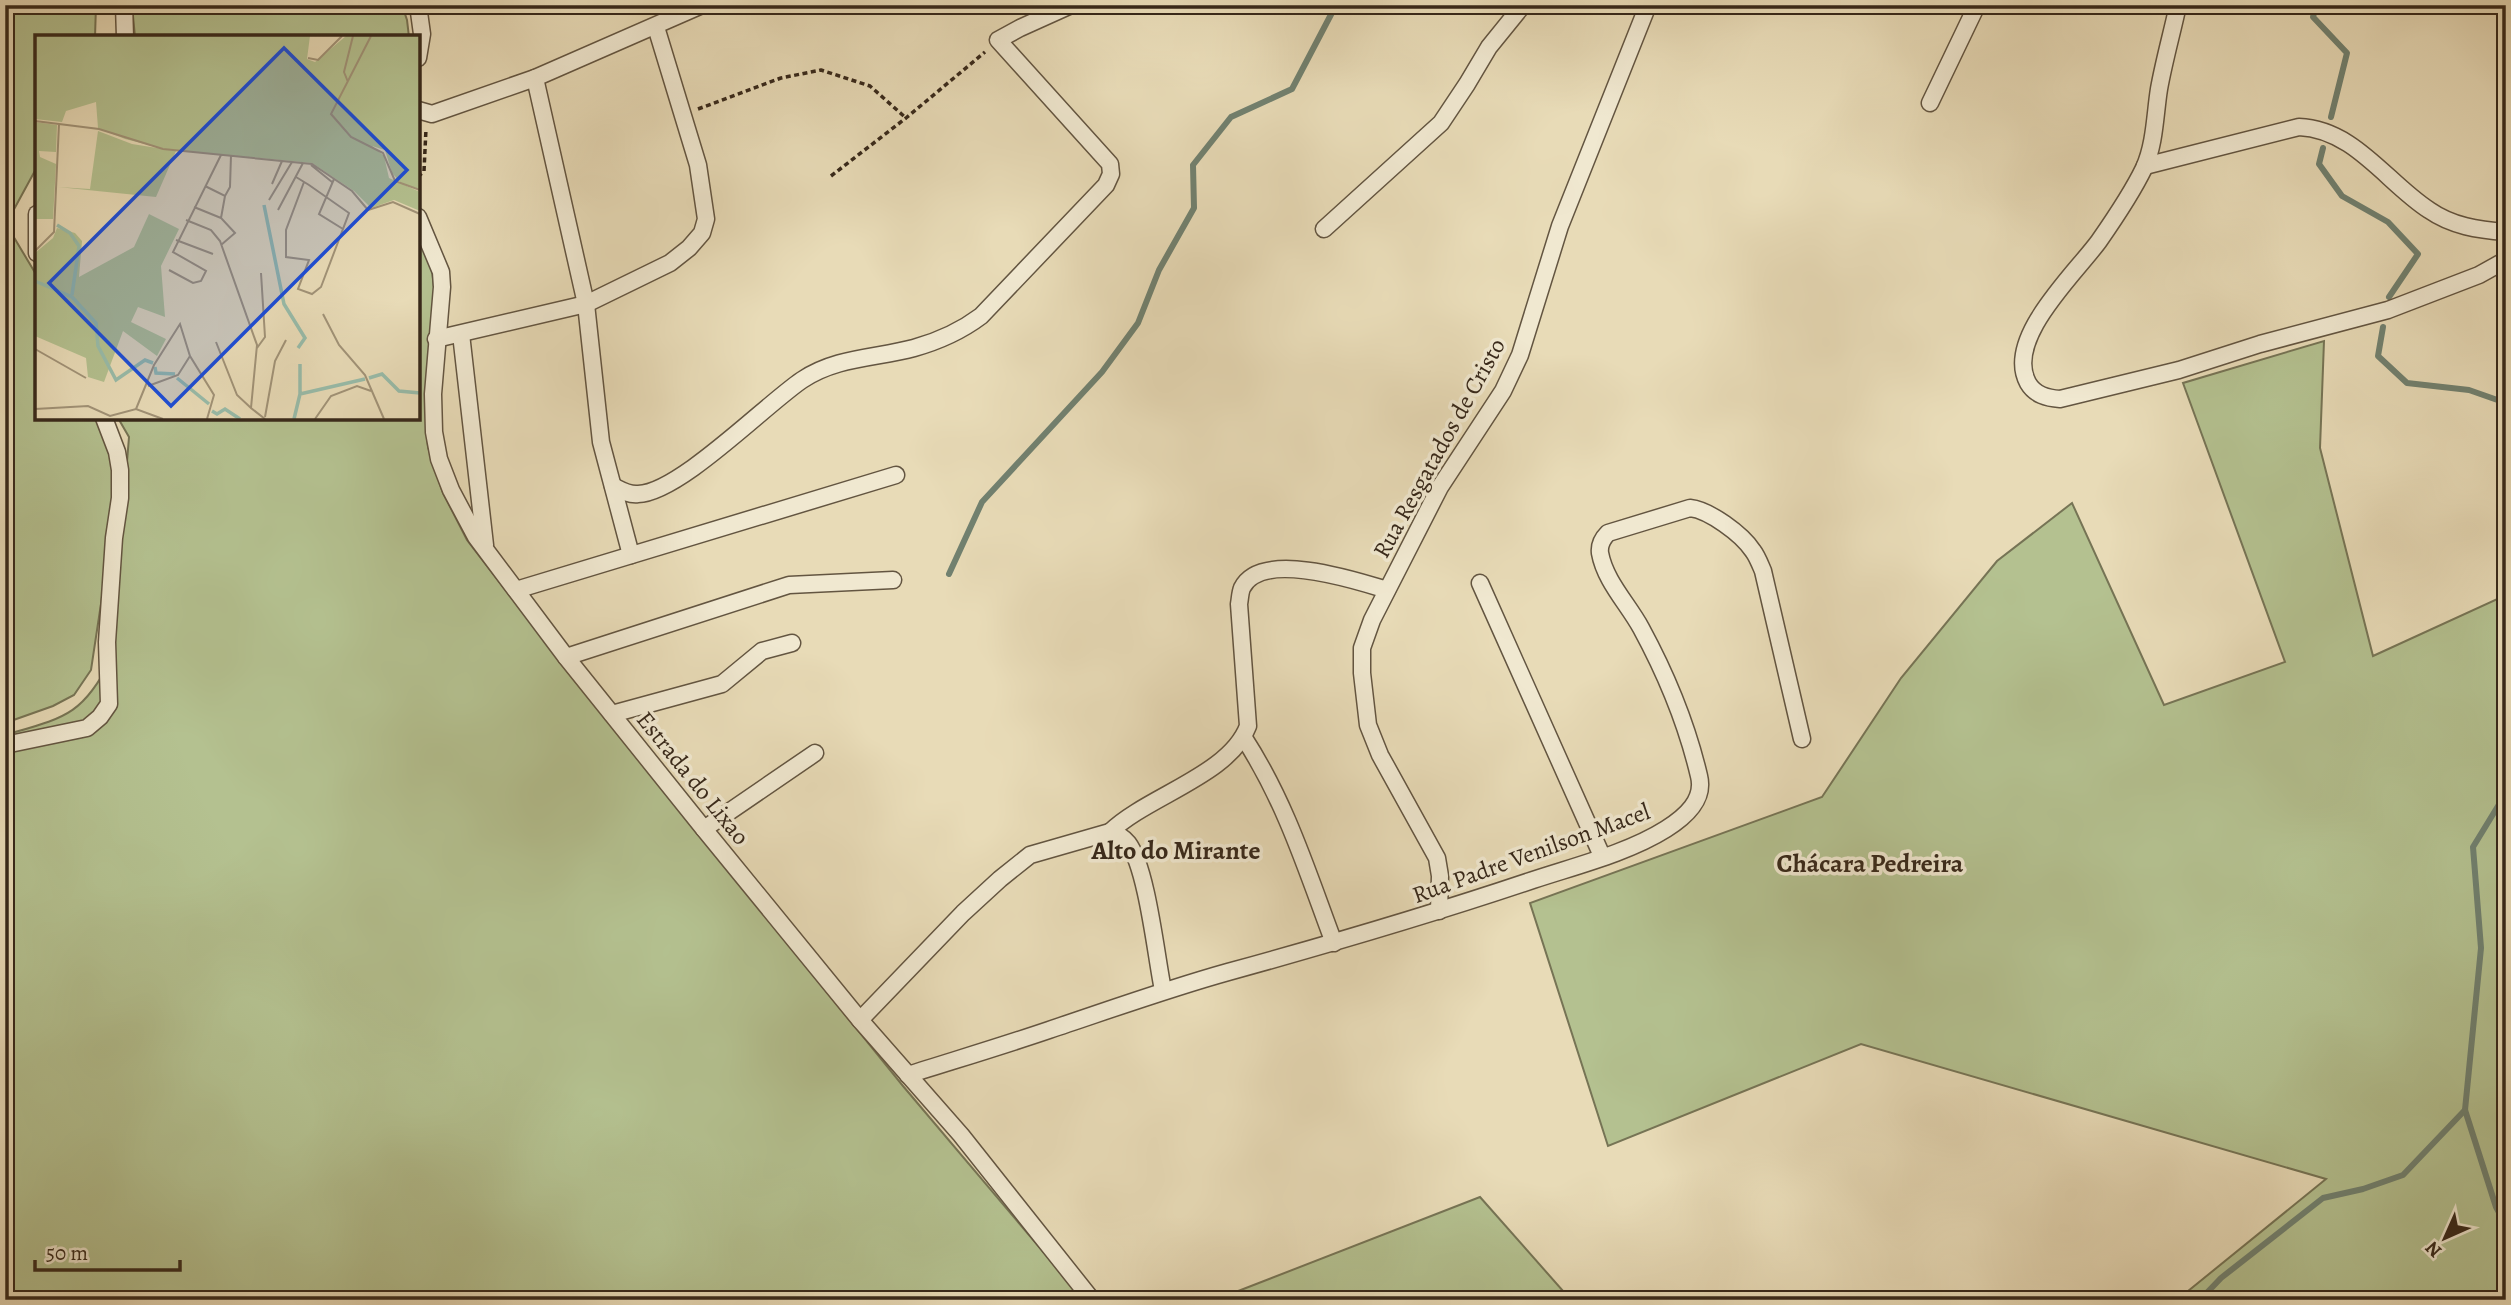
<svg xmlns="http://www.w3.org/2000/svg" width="2511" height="1305" font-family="Alegreya,serif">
<rect width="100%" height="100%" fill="#e8dbb7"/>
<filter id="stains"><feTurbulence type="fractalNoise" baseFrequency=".00286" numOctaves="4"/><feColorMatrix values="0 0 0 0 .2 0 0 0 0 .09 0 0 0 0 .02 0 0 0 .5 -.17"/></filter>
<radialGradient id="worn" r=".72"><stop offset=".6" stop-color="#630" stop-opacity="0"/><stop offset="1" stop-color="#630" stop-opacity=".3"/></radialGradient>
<g fill="#b4c190" stroke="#767455" stroke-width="2">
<path d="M5,5H96L95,37H37V167L6,224L37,276V418H107L122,465L91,670L74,695L53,706L5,723Z"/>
<path d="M132,5H402L407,20L409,37H135Z"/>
<path d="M418,236L432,270L435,296L426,425L428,447L443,493L467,540L585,693L903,1086L1084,1300H5V735C63,718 83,716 111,659L129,437L118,418H418Z"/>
<path d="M2324,341L2320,448L2373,656L2506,595V1300H2177L2326,1179L1861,1044L1608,1146L1530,903L1822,797L1901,678L1997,561L2072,503L2164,705L2285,662L2183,383Z"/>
<path d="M1480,1197L1571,1300H1215Z"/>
</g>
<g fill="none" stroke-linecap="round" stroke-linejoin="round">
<g stroke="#718170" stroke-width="6">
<path d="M2316,5L2313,17L2347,53L2331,117"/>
<path d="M2323,148L2319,164L2342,196L2388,222L2418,254L2389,297"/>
<path d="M2383,327L2378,356L2407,383L2469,390L2506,403"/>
<path d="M949,574L982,502L1102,372L1138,323L1159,270L1194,208L1193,165L1231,117L1292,89L1336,5"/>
<path d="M2506,793L2473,847L2481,948L2465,1110L2496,1207L2506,1225"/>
<path d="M2200,1300L2221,1278L2323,1198L2363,1189L2403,1175L2465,1110"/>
</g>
<g stroke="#635541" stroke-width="19">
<g id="minor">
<path d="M124,5L125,37"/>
<path d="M2178,5C2172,33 2164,61 2159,89C2155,114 2155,144 2144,168C2132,193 2115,218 2099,241C2075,274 2004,339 2028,383C2035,395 2047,398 2060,399L2179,370L2260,344L2388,310L2479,275L2506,260"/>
<path d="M418,58L422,34L418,5"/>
<path d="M1930,103L1977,5"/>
<path d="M418,110L432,114L535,78"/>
<path d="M2145,166L2299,127C2354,129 2387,183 2429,210C2452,226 2478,230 2506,232"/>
<path d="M37,214V253"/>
<path d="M418,217L441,272L442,287L433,394L434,432L439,459L451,490L476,537L566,657L704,829L860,1020L961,1135L1092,1300"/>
<path d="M1324,229L1441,123L1467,84L1489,47L1523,5"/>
<path d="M461,334L485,545"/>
<path d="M436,339L586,304L670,263L689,248L702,233L706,219L698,165L656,27"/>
<path d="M613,486C621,490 628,495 638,494C679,493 765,405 802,380C836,357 877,358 914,348C939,341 961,331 981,316L1106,185L1111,174L1110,164L998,40L1020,28L1071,5"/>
<path d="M631,555L601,442L586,304L535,78L702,5"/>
<path d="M1480,583L1602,856"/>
<path d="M516,590L896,475"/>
<path d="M566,657L789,585L893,580"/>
<path d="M612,714L722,684L762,651L792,643"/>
<path d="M1244,738C1286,803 1307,871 1334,943"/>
<path d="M5,745L87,728L100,717L109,704L107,642L114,538L120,498V470L117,452L104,418"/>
<path d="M704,829L815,753"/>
<path d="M1110,832C1147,796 1230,775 1248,726L1239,604C1240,599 1240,593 1242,588C1261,549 1358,581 1387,590"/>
<path d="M1439,911L1440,876L1437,858L1380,755L1368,725L1362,673V648L1372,620L1440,487L1503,391L1520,355L1560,226L1648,5"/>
<path d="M860,1020L963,913L1000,879L1030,855L1110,832C1117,834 1123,837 1128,843C1147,868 1156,956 1163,990"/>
<path d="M908,1075C955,1060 1002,1046 1049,1030C1109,1010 1167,989 1228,972C1330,944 1432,914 1533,880C1575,866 1628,853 1666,829C1685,817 1705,800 1699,776C1687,725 1666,674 1641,628C1628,604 1605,581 1600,553C1599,545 1602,539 1608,533L1690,508C1709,510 1742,534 1753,551C1757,556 1760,564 1763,571L1802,739"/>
</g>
</g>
<g stroke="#37281a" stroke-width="3.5" stroke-dasharray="5 3.5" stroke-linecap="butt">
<path d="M698,109L781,78L821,70L870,86L906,118"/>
<path d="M831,176L906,118L985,52"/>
<path d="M418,177L424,171L426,129"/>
</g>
<use href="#minor" stroke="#f0e8d0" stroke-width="16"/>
</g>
<g text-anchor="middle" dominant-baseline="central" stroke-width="7" stroke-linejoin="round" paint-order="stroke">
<g font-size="24" fill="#37281a" stroke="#f0e8d0">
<text transform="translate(1439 448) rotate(-61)">Rua Resgatados de Cristo</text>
<text transform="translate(693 778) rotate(51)">Estrada do Lixao</text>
<text transform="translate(1531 853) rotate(-20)">Rua Padre Venilson Macel</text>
</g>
<g font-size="26" font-weight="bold" fill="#37281a" stroke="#f0e8d0">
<text x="1176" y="850">Alto do Mirante</text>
<text x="1870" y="863">Chácara Pedreira</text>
</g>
</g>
<g transform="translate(35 35)">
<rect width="385" height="385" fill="#e8dbb7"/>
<path d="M0,1H275L272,24L280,27L311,1H385V154L367,149L357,138L350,115L337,111L349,121L354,143L385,157V176L359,165L336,173L319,156L277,128L130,114L90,104L63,93L61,67L31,76L27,87L0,84ZM0,87L22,90L21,117L4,116L5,122L21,129L18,184H0ZM63,96L97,109L141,116L121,162L23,152L55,154ZM114,179L144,194L126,231L130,282L103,272L96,287L131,304L122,321L88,296L69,347L53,342L51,323L0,301V218L18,203L22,193L40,198L47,206L44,242L99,212Z" fill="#b4c190"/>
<path fill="none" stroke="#98bcaa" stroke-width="3.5" d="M229,170L249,269L270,303L263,313M22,190L35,198L44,211L37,260M0,246L37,262L61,288L63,311L81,345L110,325L118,328M265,329V359M120,332L121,338L140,339M142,343L174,369M334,343L347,339L364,356L385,358M177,376L182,379L190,374L205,384M259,384L265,359L330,344"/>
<path fill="none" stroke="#a19378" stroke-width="2" d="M336,1L296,79L316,102L348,118L360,146L385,155M273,23L283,25L307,1M313,47L309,37L318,1M0,86L64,94L128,114L277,129L317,156L333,175L358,167L385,179M276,130L297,147M261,142L274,150L314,178L286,252L277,259L263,254L274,225L251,222V195L269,147M299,144L284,179L308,194M237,149L247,126M170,151L190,161L195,152L196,120M234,165L257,127M159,172L186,183M243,175L268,128M151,185L176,195L185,206L222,310L216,373L230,384M141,205L178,219M186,210L200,198L186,183L190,161M0,216L19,197L24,89M134,235L158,248L166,246L171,236L138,217L186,120M288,279L304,310L330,340L349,384M181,307L202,360L216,373M222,313L230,302L226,238M0,314L51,343M113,351L143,340L155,321M0,374L53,371L75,381L101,374L128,384M101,374L119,330L145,289L155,321L179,360L172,384M230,382L240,326L251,305M280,384L296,361L322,351L336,356"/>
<path fill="#1d4ed8" fill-opacity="0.15" stroke="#1d4ed8" stroke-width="3.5" d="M249,13L372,135L136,371L14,248Z"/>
<rect width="385" height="385" fill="none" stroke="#37281a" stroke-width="3.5"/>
</g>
<rect width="2511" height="1305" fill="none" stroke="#e8dbb7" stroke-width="28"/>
<rect x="7" y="7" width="2497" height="1291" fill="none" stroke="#37281a" stroke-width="3.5"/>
<rect x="14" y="14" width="2483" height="1277" fill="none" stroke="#37281a" stroke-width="2"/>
<g transform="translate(2445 1238) rotate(225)" stroke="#f0e8d0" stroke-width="5" paint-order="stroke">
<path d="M0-5L12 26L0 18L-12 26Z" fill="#37281a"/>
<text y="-10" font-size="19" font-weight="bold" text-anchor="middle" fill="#37281a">N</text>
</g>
<path d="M35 1260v10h145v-10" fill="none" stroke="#37281a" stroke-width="3.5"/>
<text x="46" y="1260" font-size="21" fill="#37281a" stroke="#f0e8d0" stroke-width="5" paint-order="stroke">50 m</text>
<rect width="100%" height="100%" filter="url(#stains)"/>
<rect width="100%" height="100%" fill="url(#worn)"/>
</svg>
